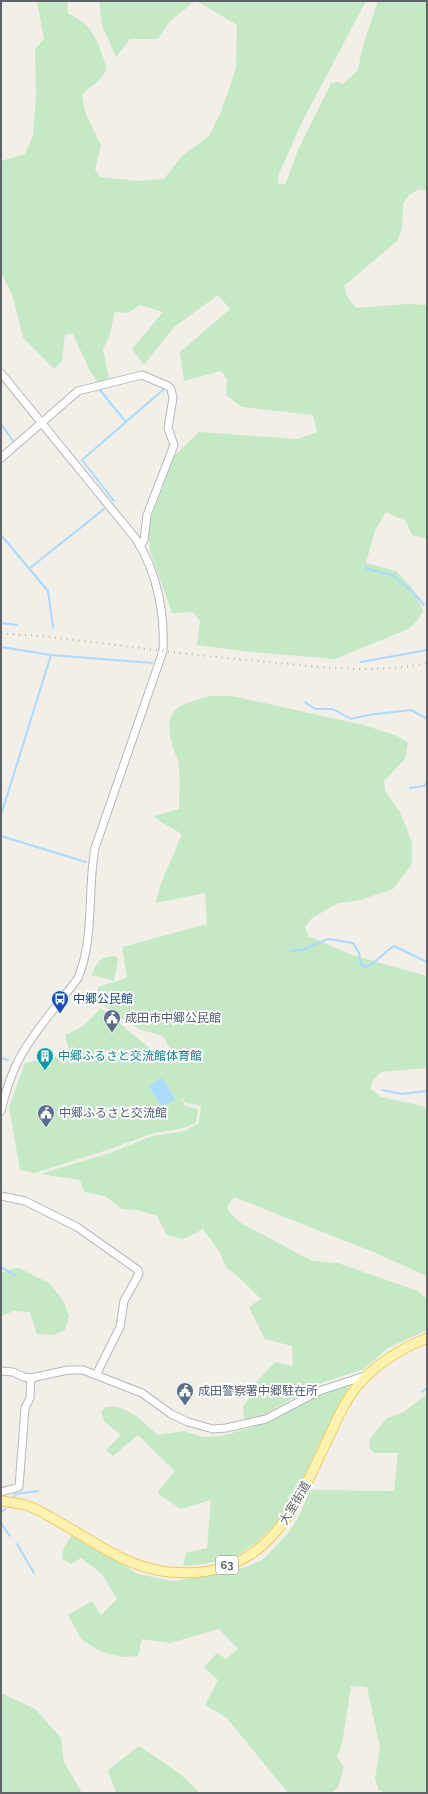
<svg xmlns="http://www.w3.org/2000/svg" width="428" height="1794" font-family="Raleway,'Noto Sans JP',sans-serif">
<rect width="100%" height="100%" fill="#f1efe8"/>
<g fill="#c5e8c5">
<path d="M37,1H67L68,14C87,20 97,37 102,55C103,58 106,63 106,67C106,78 90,87 82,94L85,112L101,146L95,169L100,177L138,181L164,179L182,156L209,136L221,112L236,68L237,25L197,1H255L269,3V1H366L302,122L278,176L279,185L286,183L298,150L331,83L338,82L343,84L358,70L363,45L378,1H427V191L419,189L409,195L403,203L402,229L397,241L344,286L347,296L356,308L408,304L427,305V539L412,535L406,521L386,512L375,530L366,563L396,571L412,588L423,611L417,621L408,629L335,659L252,652L197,645L200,621L193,612L172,613L150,551L148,526L174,456L199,432L298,439L317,432L313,415L242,407L226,395L227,379L221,371L184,381L180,352L230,309L218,295L174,327L144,365L132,349L163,312L140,305L128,313L115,312L109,337L103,349L109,379L98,383L89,369L73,334H65L62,361L54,369L23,338L13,297L1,272V161L25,154L33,136L36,96L35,49L44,39Z"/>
<path d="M99,1H195L170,21L158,39H130L116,57L102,25Z"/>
<path d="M211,696H232L363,725L395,735L408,742L405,759L384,781L385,791L400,812L412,842V864L393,889L360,900L338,903L312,918L305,927L308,936L352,955L427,976V1068L381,1072L372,1081L371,1089L381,1097L422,1106L427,1109V1276L371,1251L234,1197L228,1205V1211L241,1223L312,1261L338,1263L418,1291L427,1299V1330L388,1348L364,1369L318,1384L265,1414L244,1420L243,1406L249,1399L246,1393L275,1362L293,1366L292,1346L265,1339L249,1307L261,1299L243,1281L226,1267L219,1251L203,1229L183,1239L167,1235L157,1216L138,1210L122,1209L105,1196L84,1192L80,1180L40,1174L110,1153L152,1136L185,1131L199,1123L201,1106L186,1103L181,1097L185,1106L198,1109L196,1123L184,1128L154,1133L110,1149L35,1173L20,1170L9,1107L25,1063L70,1054L65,1035L82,1027L101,1008L164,1060L166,1064L172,1052L163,1036L139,1029L98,1002V987L127,978L122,947L207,924L205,893L156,903L160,886L182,834L161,822L154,816L179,809C179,794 181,775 178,760C176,754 172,747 171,740C163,706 184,703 211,696Z"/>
<path d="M116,956L118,959L114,981L92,975C97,960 101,957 116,956Z"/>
<path d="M19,1268L49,1283L63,1300L69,1316L65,1330L54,1335L37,1334L30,1312L14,1311L1,1316V1272Z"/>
<path d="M347,1385L348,1392L319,1444L303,1480L279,1520L256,1543L237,1556L205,1564L183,1566L186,1553L207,1548L211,1500L181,1509L157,1493L175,1471L138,1435L113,1456L106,1450L121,1435L105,1422L101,1413L105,1407C126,1403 143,1422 158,1435L184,1431L203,1437L221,1436L250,1428L280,1416L313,1398Z"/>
<path d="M427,1394V1793H386L379,1790L375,1779L380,1748L367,1687L351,1686L342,1744L337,1757L344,1767L338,1788L330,1793H288L226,1717L205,1705L218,1680L204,1667L217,1653L226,1659L238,1649L219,1629L170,1643L142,1639L138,1656L121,1657L102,1652L82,1640L68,1615L92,1601L101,1615L117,1599L102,1574L81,1558L71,1564L62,1559L63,1550L72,1534L138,1574L172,1581L226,1572L247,1567L263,1559L278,1544L288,1533L298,1518L310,1490L394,1491L398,1453H375L370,1449L369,1440L387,1418L404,1412Z"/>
<path d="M1,1693L35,1709L61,1738L64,1762L82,1793H1Z"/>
<path d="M139,1746L179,1773L200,1793H116L108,1770Z"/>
</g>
<path fill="#aadaff" d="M162,1078L175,1099L162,1107L149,1086Z"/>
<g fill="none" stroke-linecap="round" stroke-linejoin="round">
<g stroke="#aadaff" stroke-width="2">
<path d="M99,389L126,422"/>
<path d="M1,424L13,441"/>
<path d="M114,501L82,460L164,389"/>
<path d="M1,535L48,591L53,628"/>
<path d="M30,568L104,509"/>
<path d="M365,568L392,575L412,591L424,605"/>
<path d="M1,623L17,625"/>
<path d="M1,647L51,655L152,663"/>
<path d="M361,662L427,650"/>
<path d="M305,702L315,709H333L351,719L368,715L411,710L426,718L427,721"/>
<path d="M410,788L424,786L427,782"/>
<path d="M1,815L51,655"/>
<path d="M1,836L86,862"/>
<path d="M291,951L302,950L328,939L353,943L359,953L361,965L366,967C377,962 383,953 394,946L427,962"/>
<path d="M1,1058L8,1060"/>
<path d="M383,1090L401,1094L427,1091"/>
<path d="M1,1267L16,1276"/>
<path d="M422,1392L427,1388"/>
<path d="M13,1498L15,1494L38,1491"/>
<path d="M1,1513L5,1509"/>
<path d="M1,1523L10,1536"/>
<path d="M17,1544L34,1573"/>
</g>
<g stroke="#b5b8bc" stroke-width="9">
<g id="minor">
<path d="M1,373L136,539C157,572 165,613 163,651L95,848C87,891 95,937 78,978C58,1005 34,1031 18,1061C10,1077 5,1094 1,1111"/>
<path d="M1,458L78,391L142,375L168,386L171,389L173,398L168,428L174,445L147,515L144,540L140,546"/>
<path d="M1,1196L25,1201L77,1227L138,1270L139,1274L124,1301L120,1327L96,1375"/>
<path d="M1,1371L13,1372L24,1377L31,1378L68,1370H83L142,1393L171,1414L188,1422L213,1429L226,1428L266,1419L319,1391L368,1375"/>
<path d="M1,1492L19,1487L25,1408L30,1398L31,1378"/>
</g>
</g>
<g stroke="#f2c960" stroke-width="11">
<path id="major" d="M1,1501C9,1502 17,1503 25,1505C34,1507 44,1513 52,1518C90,1538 125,1568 169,1572C263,1581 292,1516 326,1443C335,1424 344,1402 358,1385C377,1363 400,1349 427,1338"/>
</g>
<use href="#minor" stroke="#fff" stroke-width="7"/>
<use href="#major" stroke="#fff2af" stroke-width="9"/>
<path stroke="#b6b7b8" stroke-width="2" stroke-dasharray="1 5" stroke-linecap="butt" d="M1,633C17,635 33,635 49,637C119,645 188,655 258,661C315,666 370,675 427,663"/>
</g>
<defs>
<g id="bus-pin" transform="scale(0.9)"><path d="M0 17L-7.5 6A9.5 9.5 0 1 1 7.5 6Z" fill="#1a4fb4" stroke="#fff"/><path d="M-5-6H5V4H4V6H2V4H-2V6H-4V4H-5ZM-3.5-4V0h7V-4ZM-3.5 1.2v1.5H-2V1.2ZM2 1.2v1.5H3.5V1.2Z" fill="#fff"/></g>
<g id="civic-pin" transform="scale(0.9)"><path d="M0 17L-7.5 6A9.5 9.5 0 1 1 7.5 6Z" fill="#5c6f8a" stroke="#fff"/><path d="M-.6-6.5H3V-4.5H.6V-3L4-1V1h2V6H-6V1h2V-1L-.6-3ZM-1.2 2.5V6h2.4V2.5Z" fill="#fff"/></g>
<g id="building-pin" transform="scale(0.9)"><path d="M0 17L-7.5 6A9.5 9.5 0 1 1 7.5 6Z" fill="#0f9aa8" stroke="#fff"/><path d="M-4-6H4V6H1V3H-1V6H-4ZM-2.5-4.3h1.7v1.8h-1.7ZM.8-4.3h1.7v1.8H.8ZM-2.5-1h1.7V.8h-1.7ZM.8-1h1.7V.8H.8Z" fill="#fff"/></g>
</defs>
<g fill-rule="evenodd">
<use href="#bus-pin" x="60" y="999"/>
<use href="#civic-pin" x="112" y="1018"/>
<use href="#building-pin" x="45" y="1056"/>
<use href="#civic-pin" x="46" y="1113"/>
<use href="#civic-pin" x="185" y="1391"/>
</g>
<g text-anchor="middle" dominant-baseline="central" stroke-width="4" stroke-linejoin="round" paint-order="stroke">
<rect fill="#fff" stroke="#8f9295" stroke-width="1" x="216" y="1556" width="22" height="18" rx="3"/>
<g font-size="11" font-weight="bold" fill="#5f6368">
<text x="227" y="1565">63</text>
</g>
<g font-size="12" fill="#164399" stroke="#fff" text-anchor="start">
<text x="73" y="999">中郷公民館</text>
</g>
<g font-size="12" fill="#4e5e75" stroke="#fff" text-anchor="start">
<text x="125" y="1018">成田市中郷公民館</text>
<text x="59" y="1113">中郷ふるさと交流館</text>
<text x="198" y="1391">成田警察署中郷駐在所</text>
</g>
<g font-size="12" fill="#0d838f" stroke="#fff" text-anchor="start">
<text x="58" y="1056">中郷ふるさと交流館体育館</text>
</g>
<g font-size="12" fill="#5f6368" stroke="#fff">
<text transform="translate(295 1503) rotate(-59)">大室街道</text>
</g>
</g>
<rect width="428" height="1794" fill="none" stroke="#5f6368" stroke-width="4"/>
</svg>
